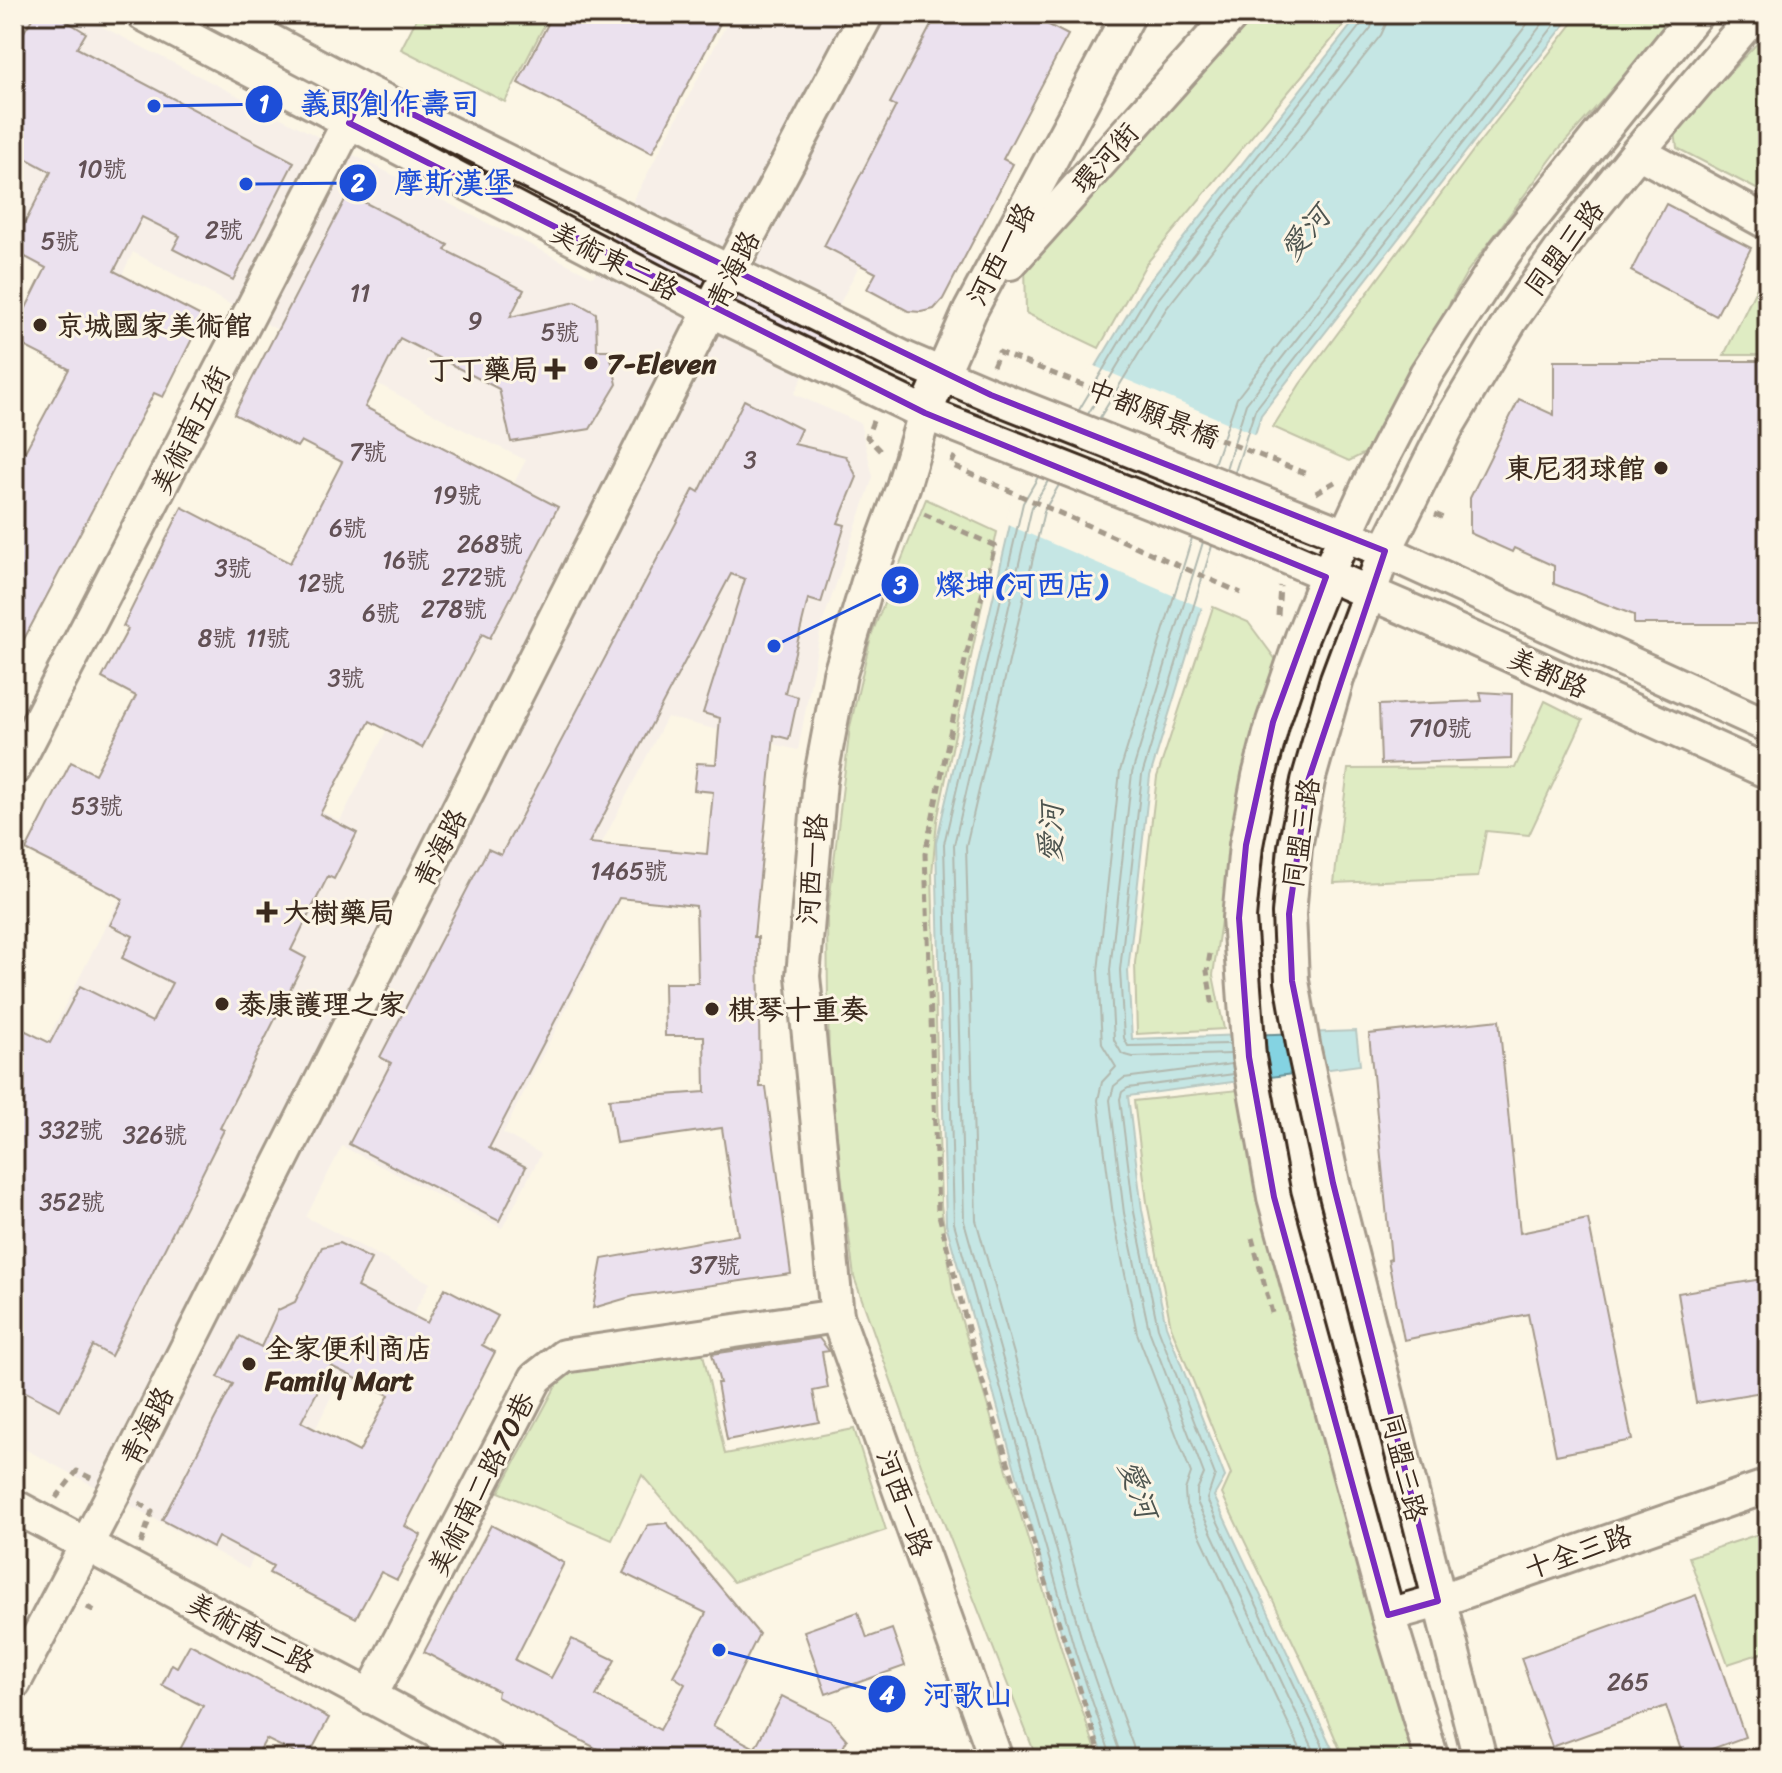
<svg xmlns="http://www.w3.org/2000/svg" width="1782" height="1773" font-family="Sriracha,'LXGW WenKai TC',sans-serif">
<rect width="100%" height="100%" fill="#fcf5e5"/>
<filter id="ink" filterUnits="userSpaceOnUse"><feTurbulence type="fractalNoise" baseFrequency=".0125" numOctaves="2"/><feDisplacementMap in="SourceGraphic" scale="16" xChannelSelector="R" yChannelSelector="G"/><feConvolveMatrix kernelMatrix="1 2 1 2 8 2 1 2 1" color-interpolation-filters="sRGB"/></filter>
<g filter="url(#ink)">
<path fill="#f1e7eb" d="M77,14L593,277L732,14H986L794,394L860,423L873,477L821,627L798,750L667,717L578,889L616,910L503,1133L541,1154L502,1228L342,1146L306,1217L430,1283L370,1393L338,1382L248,1569L14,1443V1105L197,749L340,821L526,460L464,430L133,252L107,305L14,253V15Z"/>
<g fill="#bddf99" stroke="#7c845c" stroke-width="2">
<path d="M419,14H550L505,102L401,49Z"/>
<path d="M1254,14H1353L1146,264L1099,348L1026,313L1025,263Z"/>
<path d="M1580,14H1679L1558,150L1467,272L1365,453L1349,461L1273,427L1300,384L1475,148Z"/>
<path d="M1768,32V195L1677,148L1675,130Z"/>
<path d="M1768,265V355H1724Z"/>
<path d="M926,499L997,532L937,821L932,874L941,1205L953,1292L1065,1661L1099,1759H1037L922,1467L854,1277L829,1077L827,920L850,727L871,636Z"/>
<path d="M1213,607L1248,622L1276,660L1239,798L1213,975L1224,1029L1137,1034L1135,963L1157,777Z"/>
<path d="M1545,701L1583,720L1529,835L1486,831L1478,877L1334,883L1348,769L1515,768Z"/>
<path d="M1248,1089L1425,1759H1344L1305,1667L1222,1494L1231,1474L1171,1327L1147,1202L1134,1101Z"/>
<path d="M702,1349L725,1454L854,1429L886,1530L733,1582L642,1475L612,1540L499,1492L564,1371Z"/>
<path d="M1768,1531V1651L1728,1664L1689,1557Z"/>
</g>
<path fill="#84d3e2" stroke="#678f94" stroke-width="2" d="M1360,14H1573L1261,415L1150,776L1128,971L1132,1039L1356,1031L1360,1065L1128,1096L1142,1210L1166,1326L1225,1477L1214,1496L1337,1759H1105L1068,1657L946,1224L936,843L1016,499L1141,292Z"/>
<path fill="#fcf5e5" d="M1092,365L1259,436L1205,609L1006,524L1012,497Z"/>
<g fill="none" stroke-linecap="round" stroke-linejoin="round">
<g stroke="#586e6c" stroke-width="2">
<path d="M1079,410L1147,296L1363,22L1365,14"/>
<path d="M1088,414L1156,302L1371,28L1375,14"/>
<path d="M1099,419L1166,309L1381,35L1386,24L1387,14"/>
<path d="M1214,464L1237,398L1535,14"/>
<path d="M1226,469L1246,404L1550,14"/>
<path d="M1235,472L1255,410L1563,14"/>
<path d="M1038,477L1023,503L944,844L954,1223L1076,1654L1112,1759"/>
<path d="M1048,481L1032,507L954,845L964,1221L1085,1651L1122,1759"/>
<path d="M1059,485L1044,511L966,846L976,1220L1097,1647L1133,1746L1134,1759"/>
<path d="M1192,538L1120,771L1098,971L1102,1044L1116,1067L1102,1082L1098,1100L1113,1215L1137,1333L1191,1473L1185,1490L1186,1505L1305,1759"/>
<path d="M1203,542L1132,773L1110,970L1114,1040L1122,1054L1133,1057L1231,1054"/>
<path d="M1212,546L1142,775L1120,970L1124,1038L1128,1046L1230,1044"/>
<path d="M1232,1064L1124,1078L1114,1086L1110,1100L1124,1213L1149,1330L1204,1474L1197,1490V1502L1318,1759"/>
<path d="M1234,1074L1128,1088L1122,1092L1120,1099L1134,1212L1158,1328L1215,1475L1207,1499L1329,1759"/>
</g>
</g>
<g fill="#d8c7f9" stroke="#3b2a1e" stroke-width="2" fill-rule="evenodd">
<path d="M35,14H55L86,33L77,48L294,162L233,280L173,249L180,236L142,217L114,271L203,317L163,397L154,393L14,658V472L69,369L14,341V302L26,308L46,268L14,251V244L51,172L14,152V48Z"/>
<path d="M553,14H725L652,153L518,83Z"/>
<path d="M937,14H1028L1068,35L1003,159L1013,164L943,299L934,309L921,312L908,311L867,289L876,273L824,246L896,106L890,103Z"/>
<path d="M348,194L448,245L445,250L524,290L510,317L576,302L596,313L597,350H609L617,384L590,429L511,442L499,389L400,338L365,407L558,507L490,638L482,634L422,748L370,721L320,814L357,833L334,879L328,876L291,950L306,958L220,1128L224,1130L111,1356L93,1346L60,1410L14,1386V1025L50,1043L80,986L152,1022L172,983L122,958L133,936L110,925L123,899L26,850L71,762L95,774L136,696L102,678L128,629L123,626L182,507L290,563L342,462L301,441L297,447L234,414Z"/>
<path d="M1666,204L1751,248L1716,316L1631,271Z"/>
<path d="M1554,361H1768V624H1634V615L1554,584V566L1514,548L1512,552L1470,533V498L1519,399L1554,415Z"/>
<path d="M744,400L801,429L794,444L846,456L857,477L838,523L845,525L821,603L808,599L785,693L798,697L789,739L774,735L754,937H758L760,1087H766L791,1274L634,1296L593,1308L602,1259L738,1235L722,1128L616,1143L609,1099L705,1092L704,1036H665L664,983H698L696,906L619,898L489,1148L526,1167L499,1221L349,1144L391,1063L380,1057L488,849L501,855L694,489L699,492ZM731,574L745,579L703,713L720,718L716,764L697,763L694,790L713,792L707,854L589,843Z"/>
<path d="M1480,692L1512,694L1511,759L1381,764L1379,705L1482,701Z"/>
<path d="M1499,1020L1520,1233L1588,1219L1632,1440L1556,1455L1528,1314L1404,1340L1388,1260L1391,1259L1369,1034Z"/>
<path d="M339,1243L371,1259L357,1287L427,1323L445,1288L498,1316L482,1345L495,1352L405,1526L421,1535L397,1580L381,1572L356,1618L269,1573L273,1566L218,1537L213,1547L162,1520L233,1384L218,1377L240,1336L261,1347L278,1310L295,1302L322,1247ZM331,1366L389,1395L359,1452L301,1422Z"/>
<path d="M1768,1278V1391L1696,1403L1678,1293Z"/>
<path d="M819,1338L829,1351L822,1352L828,1388L813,1391L819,1422L727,1440L717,1383H720L712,1354Z"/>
<path d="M667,1523L759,1634L713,1726L755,1748L782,1696L831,1721L847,1740L837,1759H617L497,1697L498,1691L424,1652L491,1525L564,1563L515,1660L551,1678L572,1639L615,1660L596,1696L660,1730L685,1684L673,1676L706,1613L623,1573L648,1525Z"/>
<path d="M1696,1595L1745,1737L1684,1759L1666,1706L1552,1747L1521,1658Z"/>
<path d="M858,1612L867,1638L892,1629L905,1666L826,1694L804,1631Z"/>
<path d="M190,1644L329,1718L307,1759L266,1739L255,1759H175L203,1706L162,1685L172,1664L177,1667Z"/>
</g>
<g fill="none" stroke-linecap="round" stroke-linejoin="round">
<g stroke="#3b2a1e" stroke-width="38">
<g id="minor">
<path d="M143,14L712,311L925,413L1249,541L1430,619L1768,772"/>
<path d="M220,14L365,91L904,358L991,395L1385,551L1768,726"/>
<path d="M1638,152L1768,223"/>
<path d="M1010,263L1233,14"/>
<path d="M14,769L358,104"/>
<path d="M14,1506L488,1759"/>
<path d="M1388,1615L1438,1601L1768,1486"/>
<path d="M14,1683L115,1490L730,271L867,14"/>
<path d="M370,1697L536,1378L564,1356L837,1316"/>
<path d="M996,1759L837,1316L803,976L820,781L840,674L868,582L903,487L925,413L970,311L1129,14"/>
<path d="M1432,1759L1388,1615L1274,1197L1249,1057L1239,918L1246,845L1259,776L1273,722L1302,637L1326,577L1369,484L1426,374L1505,252L1696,14"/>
<path d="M1480,1759L1333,1183L1304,1050L1292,981L1289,914L1295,847L1308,781L1337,679L1385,551L1448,425L1511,320L1572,234L1638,152L1755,14"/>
</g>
</g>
<g stroke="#3b2a1e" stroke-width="5" stroke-dasharray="8 6" stroke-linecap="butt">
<path d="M993,366L999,352L1307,474"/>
<path d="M873,421L867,437L884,455"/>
<path d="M955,456L951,465L1241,593"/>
<path d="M1316,493L1338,480"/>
<path d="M924,514L995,546L966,656L925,854L938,1211L978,1367L1102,1759"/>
<path d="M1435,514L1446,519"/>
<path d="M1278,615L1280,586"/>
<path d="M1210,954L1207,971L1213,1007"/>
<path d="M1252,1238L1272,1313"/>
<path d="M56,1498L77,1471L91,1478"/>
<path d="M139,1503L152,1511L141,1544"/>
<path d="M14,1552L23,1540"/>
<path d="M87,1607L97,1612"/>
</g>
<use href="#minor" stroke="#fcf5e5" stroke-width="32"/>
</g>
</g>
<path d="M0 0H1782V1773H0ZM365,91L991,395L1385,551L1308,781L1289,914L1292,981L1333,1183L1438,1601L1388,1615L1274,1197L1249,1057L1239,918L1246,845L1273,722L1326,577L925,413L349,123Z" fill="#fcf5e5" fill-opacity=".55" fill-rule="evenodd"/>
<path fill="none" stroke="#7b2cbf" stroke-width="6" stroke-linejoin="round" d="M365,91L991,395L1385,551L1308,781L1289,914L1292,981L1333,1183L1438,1601L1388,1615L1274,1197L1249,1057L1239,918L1246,845L1273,722L1326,577L925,413L349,123Z"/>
<g fill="#3b2a1e" stroke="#fcf5e5" stroke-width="3">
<circle cx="40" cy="325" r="8"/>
<circle cx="591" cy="363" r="8"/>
<path d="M551 357h8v8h8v8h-8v8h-8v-8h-8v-8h8z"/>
<circle cx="1661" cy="468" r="8"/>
<path d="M263 900h8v8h8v8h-8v8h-8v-8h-8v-8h8z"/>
<circle cx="222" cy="1004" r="8"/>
<circle cx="712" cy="1009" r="8"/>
<circle cx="249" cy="1364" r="8"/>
</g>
<g text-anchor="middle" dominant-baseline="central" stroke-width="6" stroke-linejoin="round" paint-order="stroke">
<g font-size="24" fill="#625155">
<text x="102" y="169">10號</text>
<text x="224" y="230">2號</text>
<text x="60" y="241">5號</text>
<text x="360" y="293">11</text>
<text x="475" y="321">9</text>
<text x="560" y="332">5號</text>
<text x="368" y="452">7號</text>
<text x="750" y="460">3</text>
<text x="457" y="495">19號</text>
<text x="348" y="528">6號</text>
<text x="490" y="544">268號</text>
<text x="406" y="560">16號</text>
<text x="233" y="568">3號</text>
<text x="474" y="577">272號</text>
<text x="321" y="583">12號</text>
<text x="454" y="609">278號</text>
<text x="381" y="613">6號</text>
<text x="217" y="638">8號</text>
<text x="268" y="638">11號</text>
<text x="346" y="678">3號</text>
<text x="1440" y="728">710號</text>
<text x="97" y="806">53號</text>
<text x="629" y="871">1465號</text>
<text x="71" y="1130">332號</text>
<text x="155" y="1135">326號</text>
<text x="72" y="1202">352號</text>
<text x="715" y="1265">37號</text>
<text x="1628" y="1682">265</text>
</g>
<g font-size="28" fill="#3b2a1e" stroke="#fcf5e5">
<text transform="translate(1105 158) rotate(-48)">環河街</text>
<text transform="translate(1564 248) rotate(-53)">同盟三路</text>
<text transform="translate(1001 254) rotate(-62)">河西一路</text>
<text transform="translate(615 261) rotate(27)">美術東二路</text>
<text transform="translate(733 270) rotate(-63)">青海路</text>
<text transform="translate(1153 413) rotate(22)">中都願景橋</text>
<text transform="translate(190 430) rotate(-63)">美術南五街</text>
<text transform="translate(1548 673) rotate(24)">美都路</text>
<text transform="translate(1301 833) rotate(-81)">同盟三路</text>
<text transform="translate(440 848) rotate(-63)">青海路</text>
<text transform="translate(812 869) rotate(-85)">河西一路</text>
<text transform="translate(147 1426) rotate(-63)">青海路</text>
<text transform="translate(1404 1467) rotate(76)">同盟三路</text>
<text transform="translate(481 1484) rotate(-63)">美術南二路70巷</text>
<text transform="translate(904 1503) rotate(70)">河西一路</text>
<text transform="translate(1578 1552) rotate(-19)">十全三路</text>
<text transform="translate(251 1633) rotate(28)">美術南二路</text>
</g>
<g font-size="28" font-weight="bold" fill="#3b2a1e" stroke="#fcf5e5" text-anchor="start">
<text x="56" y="325">京城國家美術館</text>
<text x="607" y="363">7-Eleven</text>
<text x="539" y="369" text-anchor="end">丁丁藥局</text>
<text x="1645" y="468" text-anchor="end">東尼羽球館</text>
<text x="283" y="912">大樹藥局</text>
<text x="238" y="1004">泰康護理之家</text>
<text x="728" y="1009">棋琴十重奏</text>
<text x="265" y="1348">全家便利商店<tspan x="265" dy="32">Family Mart</tspan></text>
</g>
<g font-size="30" font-style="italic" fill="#4d544f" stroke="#fcf5e5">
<text transform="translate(1305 233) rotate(-50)">愛河</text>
<text transform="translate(1051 833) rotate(-89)">愛河</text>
<text transform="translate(1138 1489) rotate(70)">愛河</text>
</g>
</g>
<path fill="none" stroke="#1d4ed8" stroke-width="3" d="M154 106L264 104M246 184L358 183M774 646L900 585M719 1650L887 1694"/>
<g fill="#1d4ed8" stroke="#fcf5e5" stroke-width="3">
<circle cx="154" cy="106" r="8"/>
<circle cx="246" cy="184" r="8"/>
<circle cx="774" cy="646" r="8"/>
<circle cx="719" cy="1650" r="8"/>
<circle cx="264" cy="104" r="20"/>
<circle cx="358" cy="183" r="20"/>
<circle cx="900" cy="585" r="20"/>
<circle cx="887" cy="1694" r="20"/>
</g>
<g font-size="24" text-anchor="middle" font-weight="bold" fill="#fff">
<text x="264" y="112">1</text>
<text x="358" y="191">2</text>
<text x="900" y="593">3</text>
<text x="887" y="1703">4</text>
</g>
<g font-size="30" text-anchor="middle" font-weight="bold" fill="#1d4ed8" stroke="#fcf5e5" stroke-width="6" stroke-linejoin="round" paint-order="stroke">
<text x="390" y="114">義郎創作壽司</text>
<text x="454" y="193">摩斯漢堡</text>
<text x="1021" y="595">燦坤(河西店)</text>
<text x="968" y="1705">河歌山</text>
</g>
<rect width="1782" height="1773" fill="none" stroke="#fcf5e5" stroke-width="48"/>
<rect x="24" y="24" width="1734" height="1725" fill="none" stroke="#3b2a1e" stroke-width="3" filter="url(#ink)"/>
</svg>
